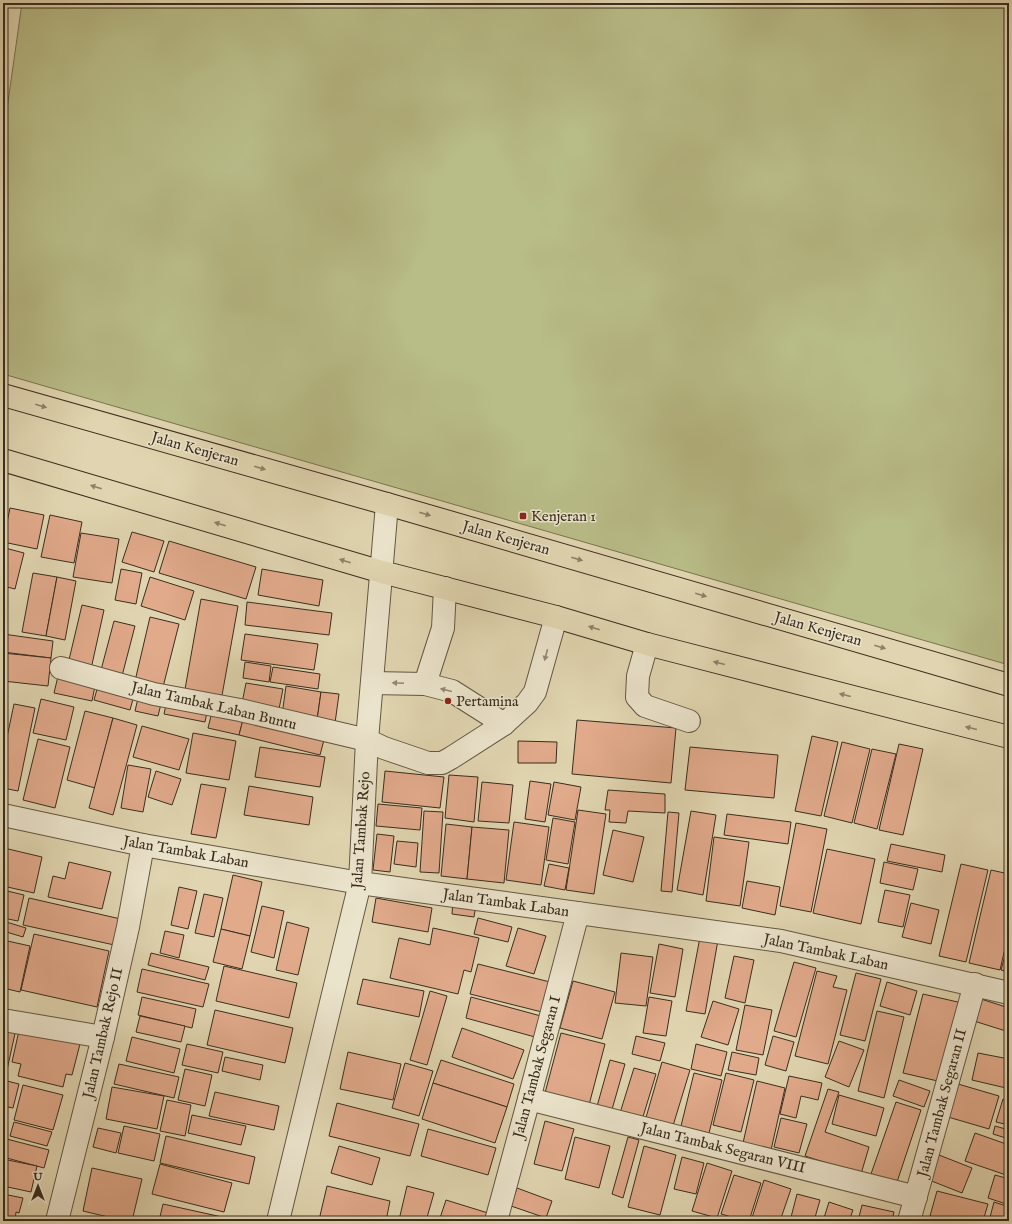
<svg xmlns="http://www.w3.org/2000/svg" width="1012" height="1224" font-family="'IM FELL English',serif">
<rect width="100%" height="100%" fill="#e0d5b0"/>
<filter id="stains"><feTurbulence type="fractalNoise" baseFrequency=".005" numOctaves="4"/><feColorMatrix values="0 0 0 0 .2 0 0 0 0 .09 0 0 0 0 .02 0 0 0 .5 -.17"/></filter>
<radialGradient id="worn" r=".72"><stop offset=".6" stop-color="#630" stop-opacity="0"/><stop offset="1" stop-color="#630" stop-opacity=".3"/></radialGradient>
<path fill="#b8bc87" stroke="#797452" d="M22,3H1009V665L3,374V137Z"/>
<g fill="#e1aa8b" stroke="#3a2d1e">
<path d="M10,508L44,515L37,549L3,542Z"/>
<path d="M50,515L82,522L74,563L41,557Z"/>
<path d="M132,532L164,541L154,572L122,562Z"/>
<path d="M81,533L119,539L112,583L73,577Z"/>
<path d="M169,541L256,567L246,599L159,573Z"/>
<path d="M5,548L24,553L15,589L3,586V557Z"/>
<path d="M121,569L142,573L136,604L115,600Z"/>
<path d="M262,569L323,580L319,606L258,595Z"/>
<path d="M33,573L57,577L46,636L22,632Z"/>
<path d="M57,577L76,581L65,640L46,636Z"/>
<path d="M150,577L194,591L185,620L141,606Z"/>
<path d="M201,599L238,606L221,701L184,695Z"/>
<path d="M247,602L332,613L329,635L245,625Z"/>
<path d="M82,605L104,610L91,669L68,664Z"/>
<path d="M150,617L179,624L163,687L135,681Z"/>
<path d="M114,621L135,626L122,676L101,670Z"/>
<path d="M3,634L53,641L51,658L3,652Z"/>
<path d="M245,634L318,644L314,670L241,660Z"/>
<path d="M3,653L51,658L48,686L3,681Z"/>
<path d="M245,662L271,666L269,682L243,678Z"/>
<path d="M273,667L320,674L318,689L270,682Z"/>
<path d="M59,672L96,681L92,701L54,693Z"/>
<path d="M99,682L135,692L130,710L94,700Z"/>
<path d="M246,683L283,689L278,714L241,708Z"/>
<path d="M286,686L321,692L317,720L282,715Z"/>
<path d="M321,692L339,694L335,723L317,720Z"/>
<path d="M139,694L162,700L158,716L135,711Z"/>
<path d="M41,699L74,707L66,740L33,733Z"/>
<path d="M167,700L208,707L205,722L164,714Z"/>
<path d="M14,704L35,708L18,791L3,788V756Z"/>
<path d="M213,708L244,716L239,735L208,728Z"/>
<path d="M85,711L113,718L95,788L67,780Z"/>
<path d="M244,716L325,736L320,755L239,735Z"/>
<path d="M113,718L137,725L113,815L89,808Z"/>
<path d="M577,720L676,728L671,783L572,774Z"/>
<path d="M142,726L189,739L179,770L133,757Z"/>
<path d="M193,733L236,741L229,780L186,773Z"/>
<path d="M812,736L838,742L821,816L795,811Z"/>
<path d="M38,739L70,747L55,808L23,800Z"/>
<path d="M518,741L557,742L556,763H518Z"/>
<path d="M842,742L870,749L852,823L824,816Z"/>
<path d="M899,744L923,749L903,835L879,830Z"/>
<path d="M260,747L325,757L320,787L255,777Z"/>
<path d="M690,747L778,755L774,798L685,790Z"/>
<path d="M872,749L896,754L877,829L854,823Z"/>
<path d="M128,765L151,769L143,812L121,808Z"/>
<path d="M156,771L181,779L172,805L148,797Z"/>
<path d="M385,771L444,777L440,808L382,802Z"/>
<path d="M449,775L478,777L474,822L445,818Z"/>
<path d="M530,781L551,784L545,822L525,819Z"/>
<path d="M482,782L513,785L509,823L478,821Z"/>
<path d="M554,782L581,787L575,820L548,815Z"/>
<path d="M201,784L226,788L216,838L191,834Z"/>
<path d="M249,786L313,797L309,825L244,815Z"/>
<path d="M608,790L665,794V813L628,811L626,823L609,822L610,810H605Z"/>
<path d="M378,804L422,808L420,830L376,826Z"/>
<path d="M578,810L606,814L594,894L566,890Z"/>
<path d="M424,811L443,812L439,873L420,872Z"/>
<path d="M691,811L716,815L703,895L677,890Z"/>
<path d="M668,812L679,813L672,892L661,891Z"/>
<path d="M727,814L791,822L788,844L724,835Z"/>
<path d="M553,818L575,822L568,864L546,860Z"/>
<path d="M514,822L549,827L541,885L506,880Z"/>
<path d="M796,823L827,829L811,912L780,906Z"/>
<path d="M446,824L472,827L467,879L441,876Z"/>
<path d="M472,827L509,830L504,883L467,879Z"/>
<path d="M613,830L644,837L633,882L603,875Z"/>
<path d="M377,834L394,836L390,872L373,870Z"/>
<path d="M714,837L749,842L740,906L706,901Z"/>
<path d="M397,841L418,843L416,867L394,864Z"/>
<path d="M891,844L945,855L942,872L887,861Z"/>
<path d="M4,848L42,857L34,893L3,886Z"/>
<path d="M827,849L875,859L861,924L813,913Z"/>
<path d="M69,862L111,872L102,909L48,897L53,876L65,879Z"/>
<path d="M884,862L918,869L913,890L880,883Z"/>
<path d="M549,864L569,868L565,890L544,886Z"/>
<path d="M961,864L988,870L966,962L939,956Z"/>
<path d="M991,870L1009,874V931L1000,970L969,963Z"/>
<path d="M233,875L262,882L250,936L221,929Z"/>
<path d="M747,881L780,887L775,915L742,908Z"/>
<path d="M179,887L197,891L188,929L171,925Z"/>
<path d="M3,890L24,895L18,921L3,918Z"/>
<path d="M885,890L910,895L903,927L878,922Z"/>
<path d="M204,894L223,898L214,937L195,933Z"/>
<path d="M29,898L125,920L119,946L23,925Z"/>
<path d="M376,898L432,908L428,932L372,922Z"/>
<path d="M453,901L476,904L474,917L452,914Z"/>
<path d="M911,903L939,910L931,944L902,937Z"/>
<path d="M262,906L284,911L274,958L251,952Z"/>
<path d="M478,918L512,927L508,942L474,934Z"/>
<path d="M3,921L26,928L23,937L3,931Z"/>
<path d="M287,922L309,928L298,975L276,970Z"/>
<path d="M433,928L479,938L471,972L464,970L458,994L390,978L399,938L430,945Z"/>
<path d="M518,928L546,936L534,974L506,966Z"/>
<path d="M221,929L250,936L242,969L213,962Z"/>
<path d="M165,931L184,935L179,958L160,953Z"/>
<path d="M34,934L109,951L97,1007L21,990Z"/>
<path d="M700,937L718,940L705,1014L686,1011Z"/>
<path d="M3,940L30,946L20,992L3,988Z"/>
<path d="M1009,941V972L1001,970Z"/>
<path d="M659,944L683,949L675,997L650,993Z"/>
<path d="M151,953L209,967L205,980L148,965Z"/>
<path d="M621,953L653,957L646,1006L615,1003Z"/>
<path d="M734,956L754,960L745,1003L725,998Z"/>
<path d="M794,962L816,968L796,1037L774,1031Z"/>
<path d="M478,964L554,983L546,1013L470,994Z"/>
<path d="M224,966L297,983L289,1018L216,1001Z"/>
<path d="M142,969L209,984L203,1007L137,992Z"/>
<path d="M817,971L837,976L833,987L847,990L828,1064L795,1056Z"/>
<path d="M856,973L881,979L865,1041L840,1035Z"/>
<path d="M363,979L424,991L419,1017L357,1004Z"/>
<path d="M573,981L615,992L602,1039L560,1028Z"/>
<path d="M887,982L917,991L910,1015L880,1006Z"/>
<path d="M430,991L447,996L427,1065L410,1060Z"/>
<path d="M923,994L962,1003L942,1082L903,1073Z"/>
<path d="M142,997L196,1009L192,1028L138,1015Z"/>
<path d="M471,997L541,1016L535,1037L466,1018Z"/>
<path d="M649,997L672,1001L666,1036L643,1033Z"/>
<path d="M981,999L1009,1008V1032L974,1021Z"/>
<path d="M713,1001L739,1009L728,1045L701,1037Z"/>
<path d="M745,1005L772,1010L763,1055L736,1050Z"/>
<path d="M215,1010L293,1028L285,1063L207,1045Z"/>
<path d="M877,1011L904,1017L884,1098L858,1091Z"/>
<path d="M140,1016L185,1026L181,1042L136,1032Z"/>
<path d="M3,1026L16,1029L7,1070L3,1069Z"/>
<path d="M20,1026L81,1040L72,1075L66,1074L63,1087L18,1076L21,1064L12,1062Z"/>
<path d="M462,1028L524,1050L513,1079L452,1057Z"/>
<path d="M561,1033L605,1044L589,1105L545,1093Z"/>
<path d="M636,1036L665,1043L660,1061L632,1054Z"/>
<path d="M773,1036L794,1042L786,1071L765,1065Z"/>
<path d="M132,1037L180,1049L174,1073L126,1061Z"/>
<path d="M839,1041L864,1050L849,1087L825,1077Z"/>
<path d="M187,1044L223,1052L218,1073L182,1065Z"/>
<path d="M696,1044L727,1052L721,1076L691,1069Z"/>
<path d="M348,1052L401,1064L393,1100L340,1089Z"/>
<path d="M732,1052L759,1058L756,1075L728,1070Z"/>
<path d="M978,1053L1009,1059V1074L1006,1088L972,1080Z"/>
<path d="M225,1057L263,1065L260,1080L222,1071Z"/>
<path d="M441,1060L514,1084L507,1107L433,1083Z"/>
<path d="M610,1060L625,1064L611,1113L596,1110Z"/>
<path d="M662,1062L690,1070L672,1129L645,1121Z"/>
<path d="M405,1063L433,1071L419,1116L392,1108Z"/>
<path d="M119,1064L179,1077L174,1098L114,1084Z"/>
<path d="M634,1068L656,1074L642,1120L620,1113Z"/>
<path d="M185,1069L212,1075L205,1106L178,1100Z"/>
<path d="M694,1073L722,1080L709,1133L681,1126Z"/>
<path d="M726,1073L754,1080L741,1132L713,1125Z"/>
<path d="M789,1076L822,1083L818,1100L801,1096L796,1118L780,1114Z"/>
<path d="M3,1080L19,1084L13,1108L3,1106Z"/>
<path d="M899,1080L930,1091L924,1107L893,1096Z"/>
<path d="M757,1081L785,1088L771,1150L743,1143Z"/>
<path d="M433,1083L507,1107L495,1143L422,1119Z"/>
<path d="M958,1084L999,1096L989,1129L948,1117Z"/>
<path d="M23,1085L63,1095L53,1130L14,1120Z"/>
<path d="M112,1087L164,1096L157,1129L106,1119Z"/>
<path d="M828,1089L839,1092L825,1132L869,1147L861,1174L805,1156Z"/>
<path d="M215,1092L279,1106L274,1130L209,1116Z"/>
<path d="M839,1095L884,1108L876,1136L832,1124Z"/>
<path d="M1003,1099L1009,1101V1125L996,1122Z"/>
<path d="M167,1100L191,1105L185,1136L160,1131Z"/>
<path d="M896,1102L921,1110L897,1182L871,1174Z"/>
<path d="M337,1103L419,1124L410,1156L329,1136Z"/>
<path d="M192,1115L246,1126L241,1145L188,1133Z"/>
<path d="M781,1118L807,1124L799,1153L774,1147Z"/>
<path d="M545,1121L574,1129L562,1171L534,1164Z"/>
<path d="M14,1122L52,1132L47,1146L10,1136Z"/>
<path d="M124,1126L160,1134L154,1161L118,1153Z"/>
<path d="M995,1126L1009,1130V1139L993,1134Z"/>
<path d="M98,1128L121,1133L116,1153L93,1147Z"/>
<path d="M428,1129L496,1148L488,1175L421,1156Z"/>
<path d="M975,1133L1009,1145V1176L965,1161Z"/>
<path d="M166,1136L255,1157L249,1184L160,1163Z"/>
<path d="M575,1137L610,1146L599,1188L565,1179Z"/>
<path d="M628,1137L639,1140L623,1198L612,1194Z"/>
<path d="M3,1138L49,1150L44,1168L3,1157Z"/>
<path d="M339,1146L380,1158L372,1185L331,1173Z"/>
<path d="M644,1146L676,1155L660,1215L628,1207Z"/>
<path d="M939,1155L972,1168L962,1193L929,1180Z"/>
<path d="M682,1157L704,1163L696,1194L674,1189Z"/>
<path d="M3,1159L37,1166L31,1192L3,1186Z"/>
<path d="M707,1163L732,1171L717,1218L692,1211Z"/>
<path d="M160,1164L232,1183L224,1212L152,1194Z"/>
<path d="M92,1168L142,1179L132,1221H125L83,1211Z"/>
<path d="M734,1175L761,1183L749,1221H745L721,1214Z"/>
<path d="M995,1175L1009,1179V1205L988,1198Z"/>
<path d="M764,1180L791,1189L780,1221H751Z"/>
<path d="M327,1186L390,1201L386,1221H324L319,1220Z"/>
<path d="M407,1186L434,1193L426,1221L399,1220Z"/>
<path d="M517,1188L552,1201L546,1218L511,1206Z"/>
<path d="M937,1191L988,1204L983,1221H950L930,1216Z"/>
<path d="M3,1194L23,1198L19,1213L16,1212L15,1221H3Z"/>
<path d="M797,1194L820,1200L814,1221H790Z"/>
<path d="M446,1200L488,1213L486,1221H439Z"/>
<path d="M829,1202L853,1210L849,1221H823Z"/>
<path d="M994,1202L1009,1207V1221H989Z"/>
<path d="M163,1204L222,1217L221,1221H159Z"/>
<path d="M862,1205L894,1212L892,1221H858Z"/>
<path d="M720,1216L736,1221H718Z"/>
<path d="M921,1217L933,1221H920Z"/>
</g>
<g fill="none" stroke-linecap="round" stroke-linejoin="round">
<g stroke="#645742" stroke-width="24">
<g id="minor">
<path d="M647,644L638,676L637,697L645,706L689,721"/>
<path d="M61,668L154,694L240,710L367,740L384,748L428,763H442L451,758L504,724L527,703L535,692L556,617"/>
<path d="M372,683L425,684L452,691L504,724"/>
<path d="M425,684L443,628L445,588"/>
<path d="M3,815L143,845L360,883L781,941L1009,993"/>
<path d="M3,1020L103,1037"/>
<path d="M529,1099L916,1197"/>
<path d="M57,1221L103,1037L128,927L143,845"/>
<path d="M278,1221L360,883L367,740L387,504"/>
<path d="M496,1221L529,1099L578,913"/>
<path d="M909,1221L975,984"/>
</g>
</g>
<g stroke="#3a2d1e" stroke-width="24">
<g id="highway">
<path d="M3,395L387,504L1009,685"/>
<path d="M3,460L382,572L556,617L647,644L1009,737"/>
</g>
</g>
<use href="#minor" stroke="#ebe4cc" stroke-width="22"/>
<use href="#highway" stroke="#e0d5b0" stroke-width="22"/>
</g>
<defs><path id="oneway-solid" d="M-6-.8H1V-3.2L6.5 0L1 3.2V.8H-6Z"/></defs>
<g fill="#8d8167">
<use href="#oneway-solid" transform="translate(41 406) rotate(16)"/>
<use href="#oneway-solid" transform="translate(260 468) rotate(16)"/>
<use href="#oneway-solid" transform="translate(96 487) rotate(-163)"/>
<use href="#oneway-solid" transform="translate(425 514) rotate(16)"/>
<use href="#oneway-solid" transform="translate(220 524) rotate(-163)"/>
<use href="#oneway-solid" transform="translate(577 559) rotate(16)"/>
<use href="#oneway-solid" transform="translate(345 561) rotate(-163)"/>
<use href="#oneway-solid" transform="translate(701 595) rotate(16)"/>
<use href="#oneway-solid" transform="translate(594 628) rotate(-163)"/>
<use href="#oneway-solid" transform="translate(880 647) rotate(16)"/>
<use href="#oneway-solid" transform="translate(719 663) rotate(-166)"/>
<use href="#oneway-solid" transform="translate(845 695) rotate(-166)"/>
<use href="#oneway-solid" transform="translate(971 728) rotate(-166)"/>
</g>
<g fill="#928875">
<use href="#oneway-solid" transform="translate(546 655) rotate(105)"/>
<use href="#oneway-solid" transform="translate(398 683) rotate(-178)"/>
<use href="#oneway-solid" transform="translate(446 690) rotate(-166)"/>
</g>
<g fill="#8f2418" stroke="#ebe4cc" stroke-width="1.5">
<rect x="519" y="512" width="8" height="8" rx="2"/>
<circle cx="448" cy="701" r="4"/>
</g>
<g text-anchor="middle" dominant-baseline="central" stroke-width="3" stroke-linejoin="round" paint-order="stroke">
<g font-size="15" fill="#3a2d1e" stroke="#ebe4cc">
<text transform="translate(195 449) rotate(16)">Jalan Kenjeran</text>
<text transform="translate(506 538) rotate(16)">Jalan Kenjeran</text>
<text transform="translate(818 629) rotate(16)">Jalan Kenjeran</text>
<text transform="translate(214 706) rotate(13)">Jalan Tambak Laban Buntu</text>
<text transform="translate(361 830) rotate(-86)">Jalan Tambak Rejo</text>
<text transform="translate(186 852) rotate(10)">Jalan Tambak Laban</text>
<text transform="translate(506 903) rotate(8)">Jalan Tambak Laban</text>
<text transform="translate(826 952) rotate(12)">Jalan Tambak Laban</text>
<text transform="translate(103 1033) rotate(-77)">Jalan Tambak Rejo II</text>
<text transform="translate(537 1067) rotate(-75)">Jalan Tambak Segaran I</text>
<text transform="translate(942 1103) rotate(-75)">Jalan Tambak Segaran II</text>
<text transform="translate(723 1148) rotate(14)">Jalan Tambak Segaran VIII</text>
</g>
<g font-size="15" fill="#3a2d1e" stroke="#ebe4cc" text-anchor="start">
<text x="531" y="516">Kenjeran 1</text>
<text x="456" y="701">Pertamina</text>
</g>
</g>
<rect width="1012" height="1224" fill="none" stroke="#e0d5b0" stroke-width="16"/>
<rect x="4" y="4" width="1004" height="1216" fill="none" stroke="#3a2d1e" stroke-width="2"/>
<rect x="8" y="8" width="996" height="1208" fill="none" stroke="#3a2d1e"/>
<g transform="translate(38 1186)" stroke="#ebe4cc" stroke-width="3" paint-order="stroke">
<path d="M0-3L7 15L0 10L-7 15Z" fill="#3a2d1e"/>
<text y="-6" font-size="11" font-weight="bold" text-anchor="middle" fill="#3a2d1e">U</text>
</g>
<rect width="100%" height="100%" filter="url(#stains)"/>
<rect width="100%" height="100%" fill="url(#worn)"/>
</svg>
